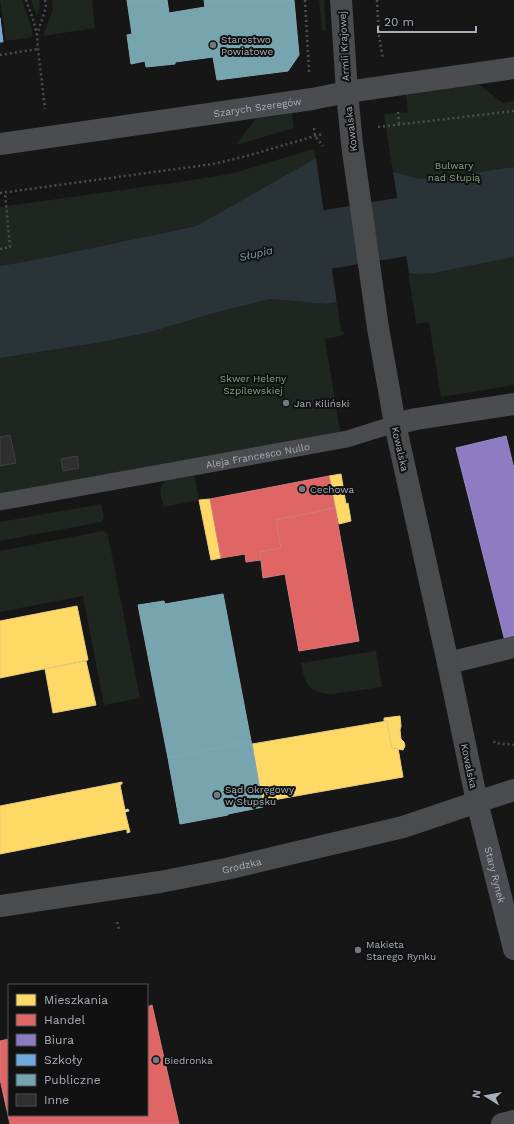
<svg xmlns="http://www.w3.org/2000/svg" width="514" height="1124" font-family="'Work Sans',sans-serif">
<rect width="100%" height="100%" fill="#161617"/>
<g fill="#1f251f">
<path d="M0,0H22L31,26L33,37L6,41Z"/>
<path d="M31,0H39L40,6L37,16Z"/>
<path d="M52,0H92L95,28L43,36L53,9Z"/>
<path d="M319,0H324L326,30H322Z"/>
<path d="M478,84L503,103L514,101V385L441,397L429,322L416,324V323L384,114L408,112L406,95Z"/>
<path d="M292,113L294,128L236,145V144L256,119Z"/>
<path d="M314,149L316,158L196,226L44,258L0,266V207L193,180L230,174Z"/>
<path d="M271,299L326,304L337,302L341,332H344L345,335L325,339L343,448L191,475L195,477L199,500L164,507C161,497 157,488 166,480L0,509V358L97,343L151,332L214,313Z"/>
<path d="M101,504L104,518L101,522L0,541V522Z"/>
<path d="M102,531L105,532L108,535L140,698L104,705L83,596L0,612V551Z"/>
<path d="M376,651L382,687L332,694C308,693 305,684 301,663Z"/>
</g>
<g fill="#2a3338">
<path d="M316,158L337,302L326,304L271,299L214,313L151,332L97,343L0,358V266L44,258L196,226Z"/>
<path d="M514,167V257L433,273L420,274L409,273L393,172L420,179L447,177Z"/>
</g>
<g fill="#161617">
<path d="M316,156L318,158L339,301L337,304Z"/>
<path d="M393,170V172L409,275L407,273L399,227L391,172Z"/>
</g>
<g fill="#ffd966" stroke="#e5cc7e">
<path d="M341,474L346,504L348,503L351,521L339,524L329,476Z"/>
<path d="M210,499L221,558L211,560L199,500Z"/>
<path d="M77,606L88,660L0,678V621Z"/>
<path d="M86,661L96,705L53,713L45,669Z"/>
<path d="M400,716L401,726L400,730L401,739L404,742L405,746L403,750L398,749V748L392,749L387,721H384V718Z"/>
<path d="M387,721L392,749L398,748L403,777L262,802L252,744Z"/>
<path d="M122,782V784L120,785L125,810L128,809L129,811L125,812L130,832L127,833V829L0,854V806Z"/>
</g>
<g fill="#e06666" stroke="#cf7c7e">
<path d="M329,476L335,508L276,520L281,548L260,552L261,560L246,562L245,554L221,558L210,499Z"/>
<path d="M335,508L359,641L299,651L285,574L263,578L260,552L281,548L276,520Z"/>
<path d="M152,1005L179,1124H10L0,1079V1041L9,1039V1115H147V1007Z"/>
</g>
<path fill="#8e7cc3" stroke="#968bbf" d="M506,436L514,469V643L506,645L456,448Z"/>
<path fill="#6fa8dc" stroke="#80aad1" d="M0,18L3,42H0Z"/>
<g fill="#76a5af" stroke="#85a8b1">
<path d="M127,0H167L169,13L205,7L204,0H294L299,55L288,71L217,80L213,57L175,62V64L146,67L145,61L131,64L127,35L132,34Z"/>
<path d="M223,594L251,741L168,758L138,605L164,601L165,604Z"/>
<path d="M251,741L252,744L263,807L228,814V815L180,824L168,758Z"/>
</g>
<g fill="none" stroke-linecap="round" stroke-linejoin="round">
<path stroke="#2a3338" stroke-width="59" d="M248,256L295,245L514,208"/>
</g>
<g fill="#2f2f30" stroke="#3f4043">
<path d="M10,435L16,463L0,466V437Z"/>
<path d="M77,456L79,468L63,471L61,459Z"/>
</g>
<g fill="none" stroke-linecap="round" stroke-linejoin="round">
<g stroke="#4c4e51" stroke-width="2.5" stroke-dasharray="2 3" stroke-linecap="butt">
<path d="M26,0L33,19L37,34"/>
<path d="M45,0L46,7L37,35L38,49L45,109"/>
<path d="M305,0L309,72"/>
<path d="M377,0L379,36L383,59"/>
<path d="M0,55L38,49"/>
<path d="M398,112L399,124"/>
<path d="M378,127L514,111"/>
<path d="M314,128L315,136L323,146"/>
<path d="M0,193L213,164L247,156L315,136L323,134"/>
<path d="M0,249L10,247L5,193"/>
<path d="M494,741L495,743L514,745"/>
<path d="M117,922L119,930"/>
</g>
<path stroke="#4b4c4f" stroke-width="17" id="s1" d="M0,502L347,439L395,424"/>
<g stroke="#4b4c4f" stroke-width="22">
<path id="s2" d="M0,144L312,99L347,92L514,68"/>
<path d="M395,424L416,419L514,404"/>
<path d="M448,663L514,647"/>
<path id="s3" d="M514,790L477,802L514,949"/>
<path d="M502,1124L514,1121"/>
</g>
<path stroke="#4a4b4d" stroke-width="22" id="s4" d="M0,906L160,882L226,869L403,827L477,802L448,663L395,424L378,328L352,144L347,92L341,0"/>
</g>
<g fill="#75797f" stroke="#111112" stroke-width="1.5">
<circle cx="213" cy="45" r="4"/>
<circle cx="286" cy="403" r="4"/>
<circle cx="302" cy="489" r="4"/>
<circle cx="217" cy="795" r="4"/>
<circle cx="358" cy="950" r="4"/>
<circle cx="156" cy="1060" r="4"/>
</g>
<g text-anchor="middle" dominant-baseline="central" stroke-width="4" stroke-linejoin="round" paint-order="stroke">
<g font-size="10" fill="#a8aeb7" stroke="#111112" text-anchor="start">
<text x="221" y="39">Starostwo<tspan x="221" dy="12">Powiatowe</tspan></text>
<text x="294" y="403">Jan Kiliński</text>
<text x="310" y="489">Cechowa</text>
<text x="225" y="789">Sąd Okręgowy<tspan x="225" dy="12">w Słupsku</tspan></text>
<text x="366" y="944">Makieta<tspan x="366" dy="12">Starego Rynku</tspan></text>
<text x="164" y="1060">Biedronka</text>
</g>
<g font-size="10" fill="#a8aeb7" stroke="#111112">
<text transform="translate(344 46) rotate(-93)">Armii Krajowej</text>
<text stroke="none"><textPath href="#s2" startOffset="260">Szarych Szeregów</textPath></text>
<text transform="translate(351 129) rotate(-97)">Kowalska</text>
<text transform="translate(400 449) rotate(77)">Kowalska</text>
<text stroke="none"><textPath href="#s1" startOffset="262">Aleja Francesco Nullo</textPath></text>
<text transform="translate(469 766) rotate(78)">Kowalska</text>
<text stroke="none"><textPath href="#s4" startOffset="245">Grodzka</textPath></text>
<text stroke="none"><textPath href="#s3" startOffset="114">Stary Rynek</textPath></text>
</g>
<g font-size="10" fill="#80a27f" stroke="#111112">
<text x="454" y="165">Bulwary<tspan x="454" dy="12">nad Słupią</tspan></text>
<text x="253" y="378">Skwer Heleny<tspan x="253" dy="12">Szpilewskiej</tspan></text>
</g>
<g font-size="11" font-style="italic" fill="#7f9fb2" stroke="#111112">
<text transform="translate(256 254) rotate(-13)">Słupia</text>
</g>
</g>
<rect x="8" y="984" width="140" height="132" fill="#111112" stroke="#4d5054"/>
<rect x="16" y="994" width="20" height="12" fill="#ffd966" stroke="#4d5054"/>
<text x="44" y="1004" font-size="12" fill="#a8aeb7">Mieszkania</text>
<rect x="16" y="1014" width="20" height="12" fill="#e06666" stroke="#4d5054"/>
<text x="44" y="1024" font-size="12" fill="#a8aeb7">Handel</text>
<rect x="16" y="1034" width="20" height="12" fill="#8e7cc3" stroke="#4d5054"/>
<text x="44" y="1044" font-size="12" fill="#a8aeb7">Biura</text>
<rect x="16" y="1054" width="20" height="12" fill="#6fa8dc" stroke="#4d5054"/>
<text x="44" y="1064" font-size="12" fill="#a8aeb7">Szkoły</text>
<rect x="16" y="1074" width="20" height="12" fill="#76a5af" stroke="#4d5054"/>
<text x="44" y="1084" font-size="12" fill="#a8aeb7">Publiczne</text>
<rect x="16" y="1094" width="20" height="12" fill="#2f2f30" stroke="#4d5054"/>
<text x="44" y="1104" font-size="12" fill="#a8aeb7">Inne</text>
<g transform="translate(486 1096) rotate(281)" stroke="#111112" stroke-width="3" paint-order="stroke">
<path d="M0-3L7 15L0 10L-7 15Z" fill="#a8aeb7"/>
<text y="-6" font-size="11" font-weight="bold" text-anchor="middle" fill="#a8aeb7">N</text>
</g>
<path d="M378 26v6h98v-6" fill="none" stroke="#a8aeb7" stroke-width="2"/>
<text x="384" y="26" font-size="12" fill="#a8aeb7" stroke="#111112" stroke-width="3" paint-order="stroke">20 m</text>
</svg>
